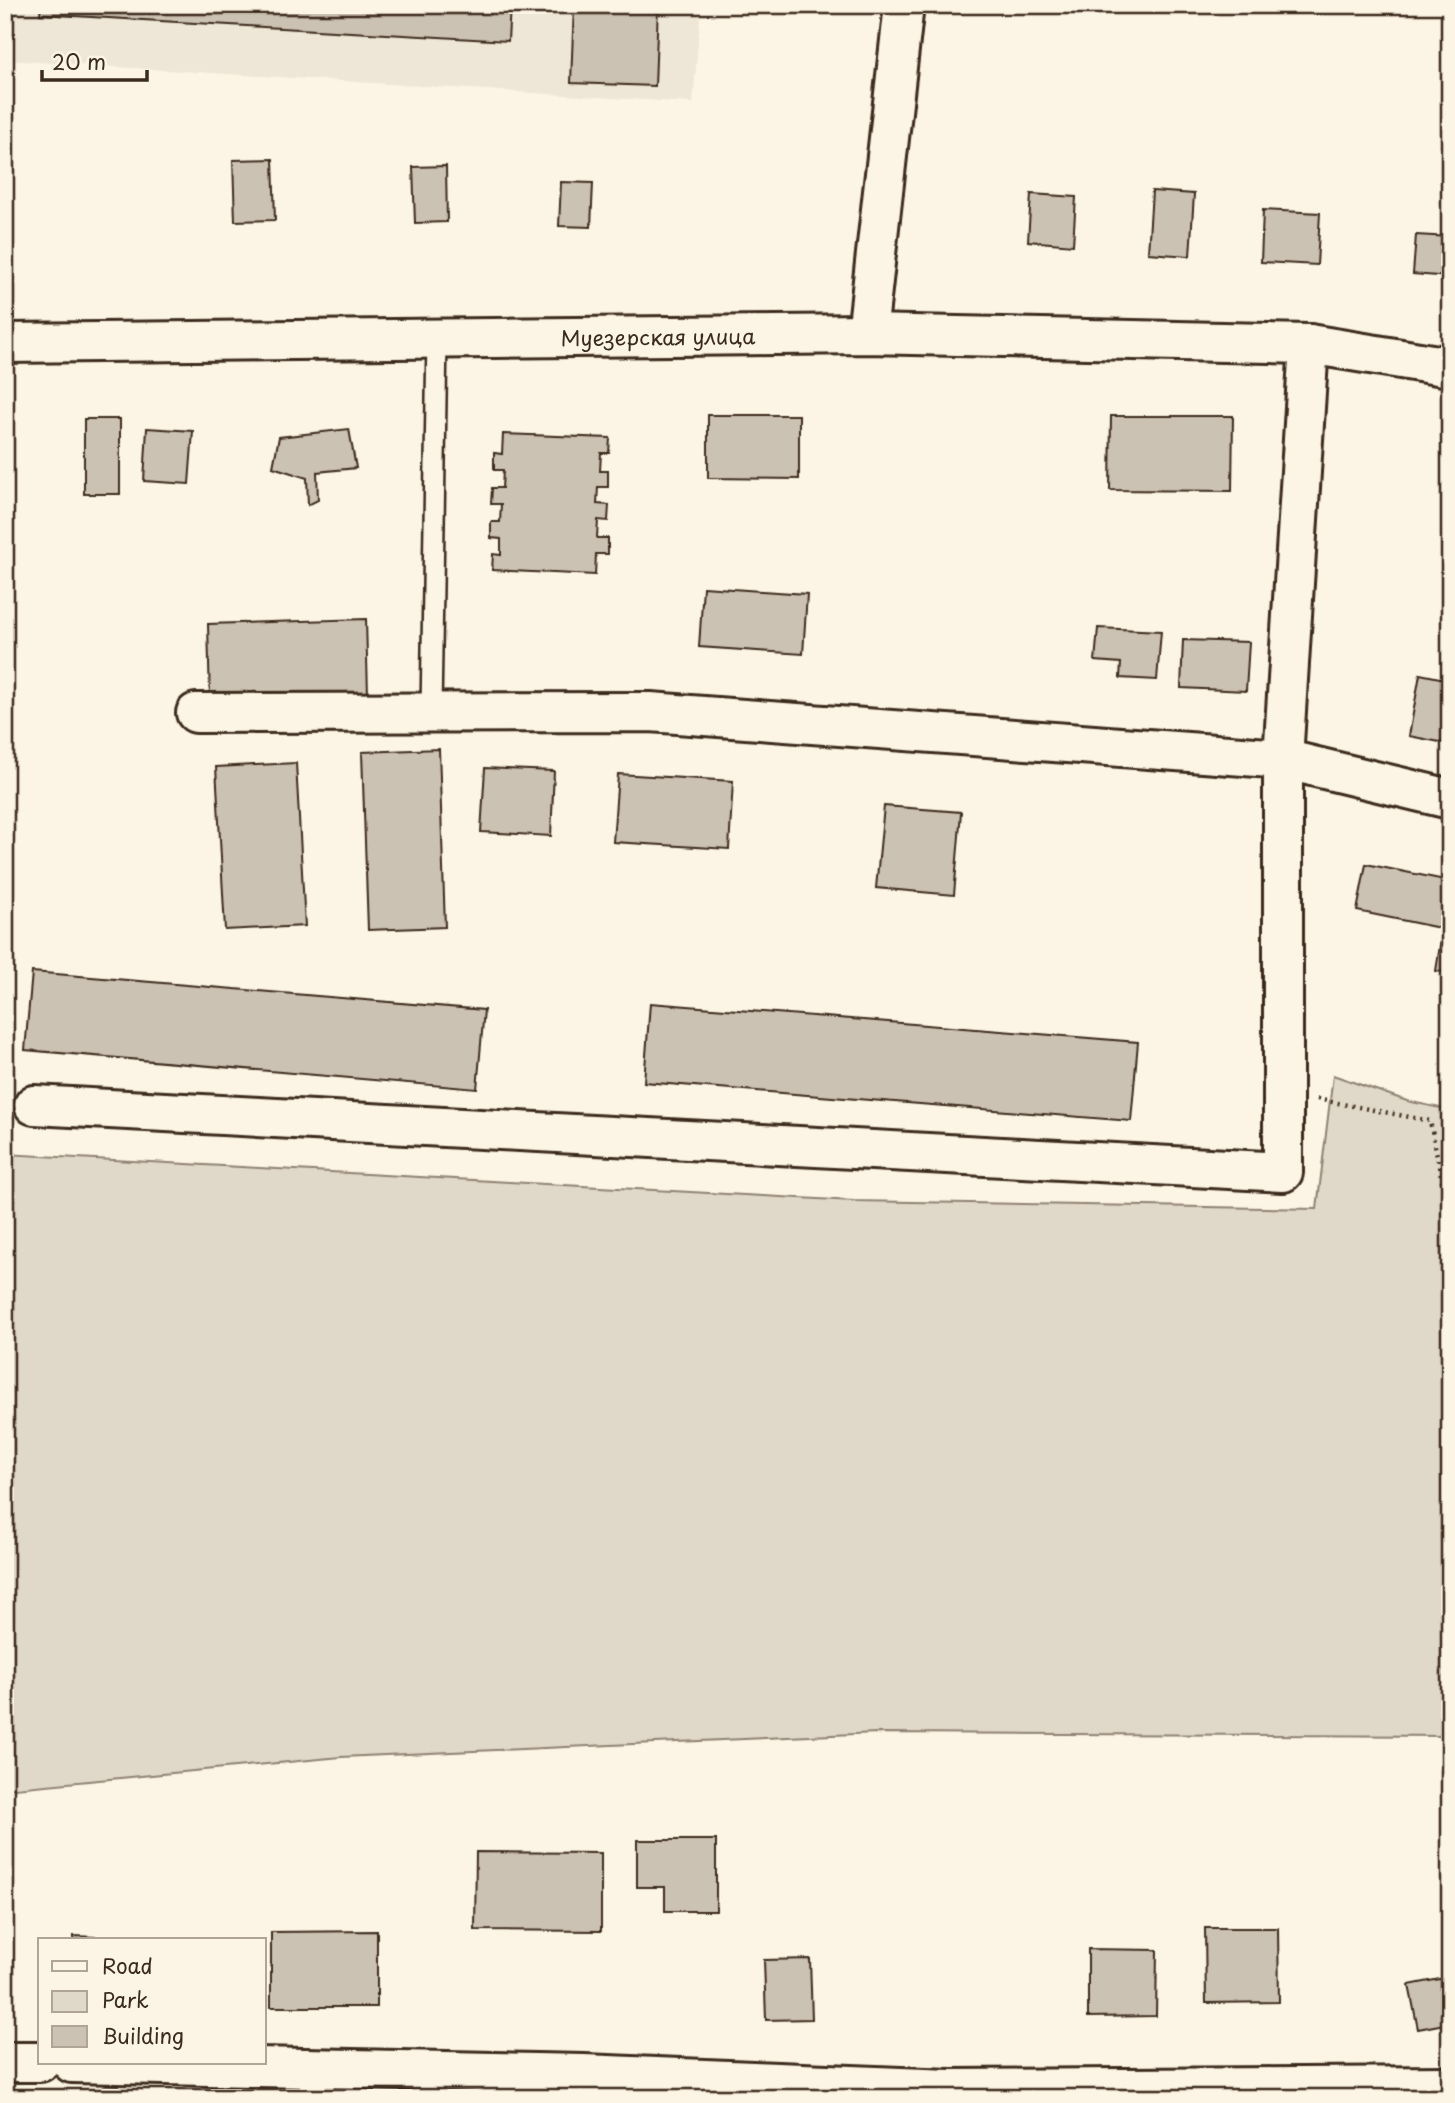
<svg xmlns="http://www.w3.org/2000/svg" width="1455" height="2103" font-family="'Playpen Sans',sans-serif">
<rect width="100%" height="100%" fill="#fcf5e5"/>
<filter id="ink" filterUnits="userSpaceOnUse"><feTurbulence type="fractalNoise" baseFrequency=".0143" numOctaves="2"/><feDisplacementMap in="SourceGraphic" scale="14" xChannelSelector="R" yChannelSelector="G"/><feConvolveMatrix kernelMatrix="1 2 1 2 8 2 1 2 1" color-interpolation-filters="sRGB"/></filter>
<g filter="url(#ink)">
<path fill="#eee6d6" d="M5,5H701L693,103L5,60Z"/>
<path fill="#e0d8c8" stroke="#8e8173" stroke-width="2" d="M1333,1075L1407,1101L1450,1110V1736L877,1733L341,1757L5,1789V1154L854,1201L1317,1209Z"/>
<g fill="#ccc2b3" stroke="#3b2a1e" stroke-width="2">
<path d="M41,5H510L508,41L40,14Z"/>
<path d="M574,5H658L655,86L571,83Z"/>
<path d="M273,159L275,220L235,221L233,160Z"/>
<path d="M446,166L447,222L415,223L413,167Z"/>
<path d="M561,182L593,183L591,227L559,226Z"/>
<path d="M1152,191L1194,194L1190,256L1148,253Z"/>
<path d="M1031,194L1076,197L1073,245L1028,241Z"/>
<path d="M1263,210L1320,213L1317,265L1261,262Z"/>
<path d="M1416,235L1450,237V277L1413,274Z"/>
<path d="M708,415H799V479L708,478Z"/>
<path d="M1111,416H1233L1232,491L1110,490Z"/>
<rect x="84" y="419" width="36" height="75"/>
<path d="M147,428L193,431L189,484L144,481Z"/>
<path d="M349,429L356,468L317,472L318,500L308,505L307,478L273,467L279,437Z"/>
<path d="M503,434L610,438L609,453H601L600,471H608V487H598L597,504L609,505L608,521L598,520L597,538H608V554H596L595,575L492,570L493,554L501,555V539L491,538V522H500L501,504H491L492,488H502L503,470H494V453L502,454Z"/>
<path d="M703,587L807,594L803,654L699,647Z"/>
<path d="M366,619L368,695L210,701L208,624Z"/>
<path d="M1098,628L1161,631L1157,680L1120,678L1121,663L1095,661Z"/>
<path d="M1183,640L1249,642L1246,691L1181,688Z"/>
<path d="M1420,674L1450,680V744L1409,736Z"/>
<path d="M439,749L445,927L368,930L362,752Z"/>
<path d="M296,763L305,926L225,930L216,767Z"/>
<path d="M485,768L554,771L551,836L481,832Z"/>
<path d="M618,774L733,781L729,849L613,842Z"/>
<path d="M884,806L961,812L954,895L876,888Z"/>
<path d="M1366,864L1450,881L1440,928L1357,911Z"/>
<path d="M1450,881V973L1436,971Z"/>
<path d="M32,972L484,1010L477,1089L25,1050Z"/>
<path d="M650,1003L1138,1042L1131,1121L644,1082Z"/>
<path d="M637,1840H716V1911H665V1887H637Z"/>
<path d="M476,1852L601,1853V1931L475,1930Z"/>
<path d="M1205,1928H1278L1279,2002L1206,2003Z"/>
<rect x="5" y="1929" width="4" height="61"/>
<path d="M377,1931V2007H271V1932Z"/>
<path d="M74,1936L159,1940H74Z"/>
<path d="M1088,1949L1157,1950L1156,2016L1088,2017Z"/>
<path d="M810,1959L812,2019L766,2020L764,1960Z"/>
<path d="M1450,1977V2023L1418,2029L1409,1985Z"/>
</g>
<g fill="none" stroke-linecap="round" stroke-linejoin="round">
<g stroke="#3b2a1e" stroke-width="24">
<path id="service" d="M431,712L437,337"/>
</g>
<g stroke="#3b2a1e" stroke-width="44">
<g id="minor">
<path d="M867,334L904,5"/>
<path id="s1" d="M5,343L867,334L1309,344L1450,367"/>
<path d="M196,713L650,712L1283,759L1450,799"/>
<path d="M34,1105L1283,1172V759L1309,344"/>
<path d="M5,2062H40"/>
<path d="M72,2063L584,2074L950,2089L1450,2086"/>
</g>
</g>
<path stroke="#3b2a1e" stroke-width="4.5" stroke-dasharray="2 5" stroke-linecap="butt" d="M1317,1099L1430,1121L1450,1220"/>
<use href="#service" stroke="#fcf5e5" stroke-width="19"/>
<use href="#minor" stroke="#fcf5e5" stroke-width="38"/>
</g>
</g>
<g text-anchor="middle" dominant-baseline="central" stroke-width="6" stroke-linejoin="round" paint-order="stroke">
<g font-size="21" fill="#3b2a1e" stroke="#fcf5e5">
<text stroke="none"><textPath href="#s1" startOffset="653">Муезерская улица</textPath></text>
</g>
</g>
<rect width="1455" height="2103" fill="none" stroke="#fcf5e5" stroke-width="28"/>
<rect x="14" y="14" width="1427" height="2075" fill="none" stroke="#3b2a1e" stroke-width="2.5" filter="url(#ink)"/>
<rect x="38" y="1938" width="228" height="126" fill="#fcf5e5" stroke="#afa495" stroke-width="2"/>
<rect x="52" y="1961" width="35" height="10" fill="#fcf5e5" stroke="#afa495" stroke-width="2"/>
<text x="102" y="1974" font-size="21" fill="#3b2a1e">Road</text>
<rect x="52" y="1991" width="35" height="21" fill="#e0d8c8" stroke="#afa495" stroke-width="2"/>
<text x="102" y="2008" font-size="21" fill="#3b2a1e">Park</text>
<rect x="52" y="2026" width="35" height="21" fill="#ccc2b3" stroke="#afa495" stroke-width="2"/>
<text x="102" y="2044" font-size="21" fill="#3b2a1e">Building</text>
<path d="M42 70v10h105v-10" fill="none" stroke="#3b2a1e" stroke-width="3.5"/>
<text x="52" y="70" font-size="21" fill="#3b2a1e" stroke="#fcf5e5" stroke-width="5" paint-order="stroke">20 m</text>
</svg>
